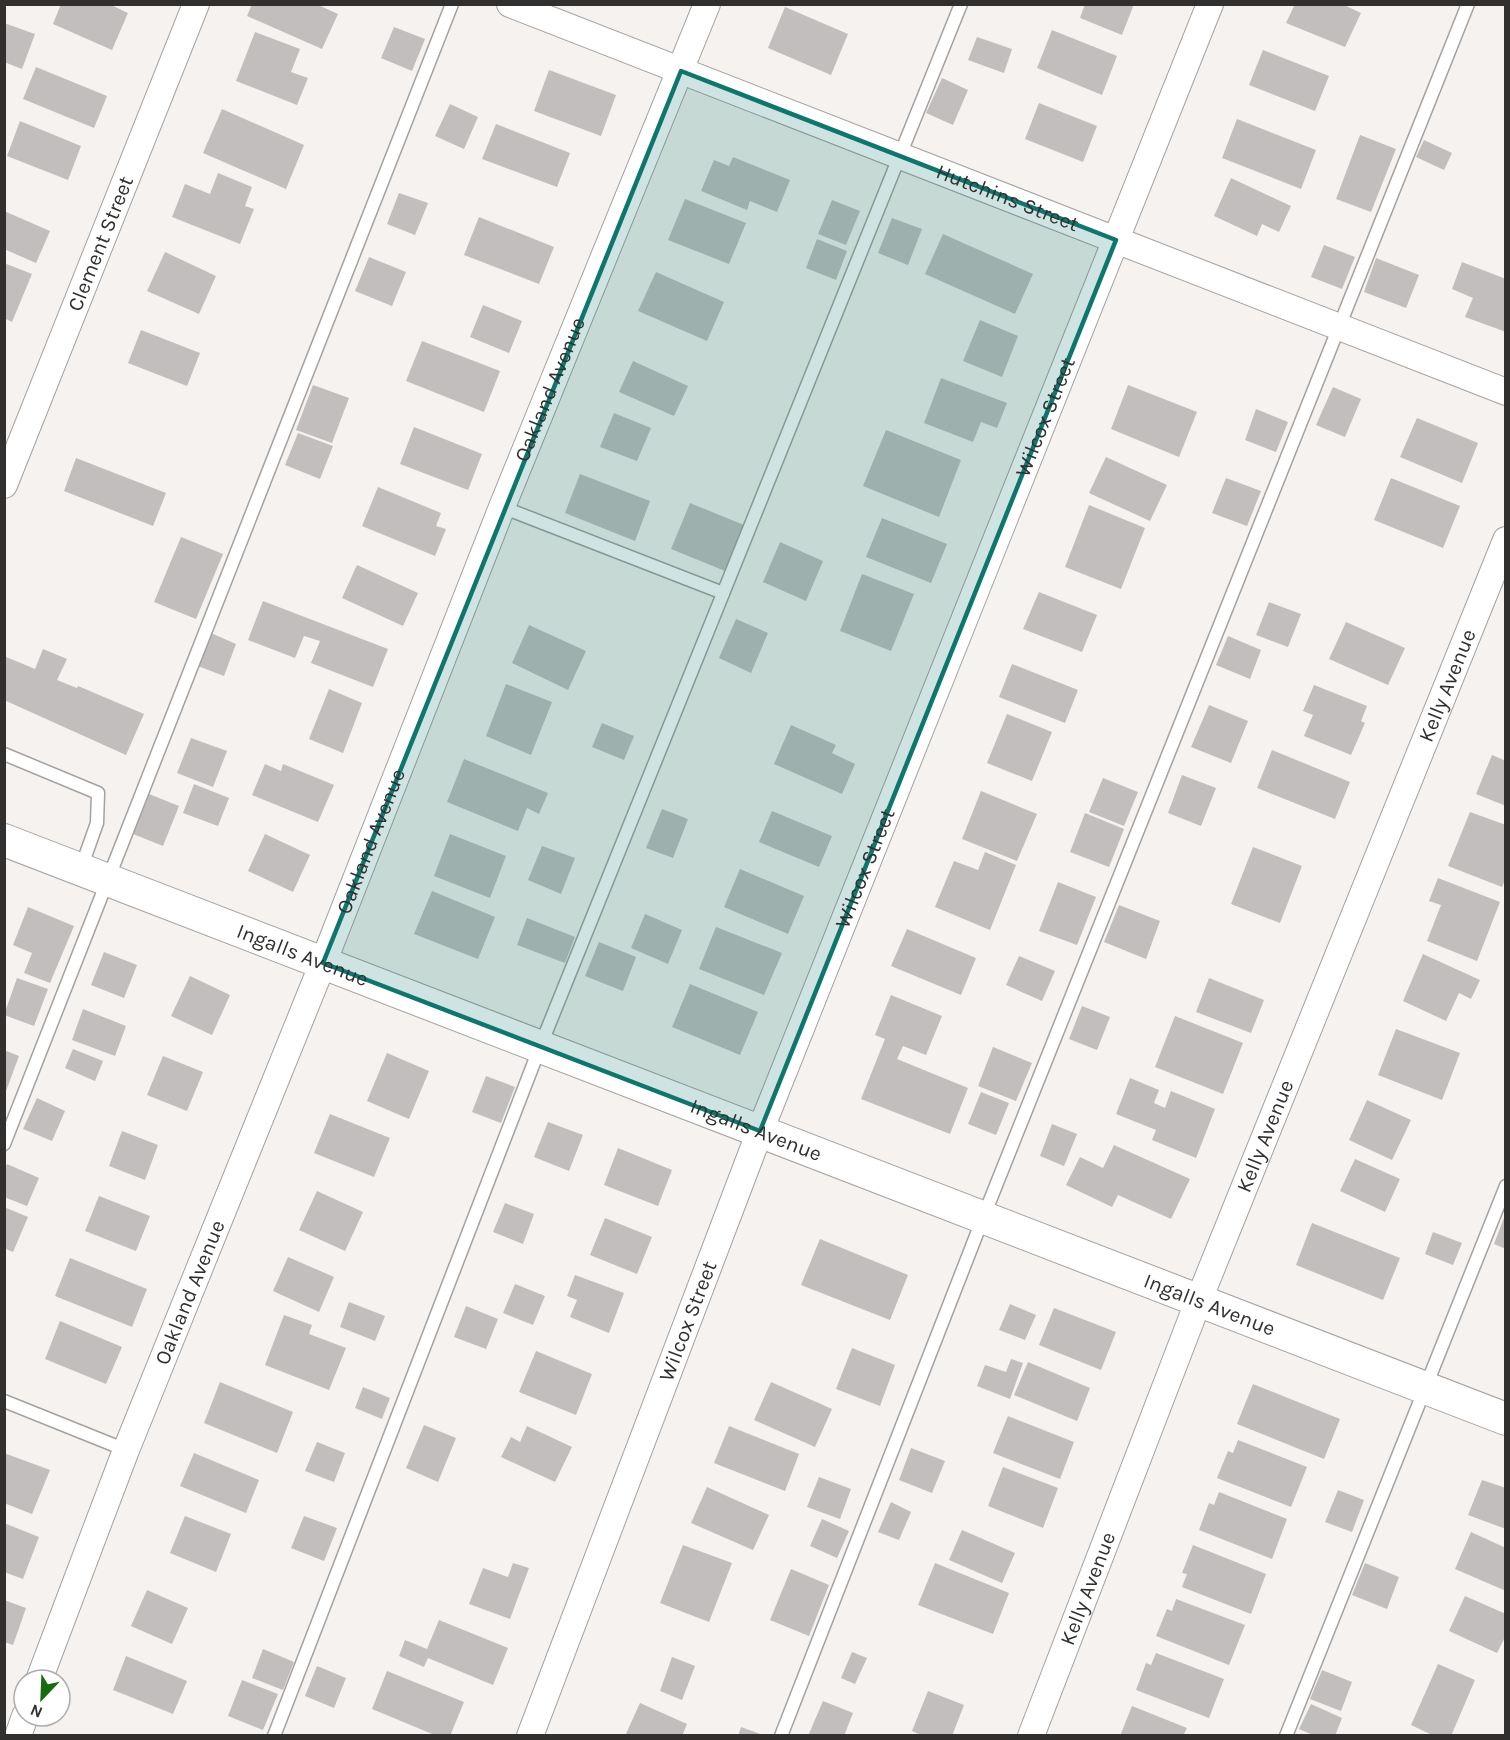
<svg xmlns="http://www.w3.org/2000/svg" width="1510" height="1740" font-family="Karla,sans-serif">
<rect width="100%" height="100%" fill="#f5f2ef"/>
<g fill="#c2bebd">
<path d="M61,4H109L128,13L112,50L53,24Z"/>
<path d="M252,4H316L338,14L322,49L247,16Z"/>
<path d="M1085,4H1134L1122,35L1080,18Z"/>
<path d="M1295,4H1342L1361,13L1345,47L1286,23Z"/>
<path d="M785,7L848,34L831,75L768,48Z"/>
<path d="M4,23L35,34L22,69L4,62Z"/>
<path d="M394,27L425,39L412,71L381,58Z"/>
<path d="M1052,30L1117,56L1102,95L1037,68Z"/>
<path d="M255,32L300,49L291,72L308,78L297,105L236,81Z"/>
<path d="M977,37L1012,49L1004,73L968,60Z"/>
<path d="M1263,50L1329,76L1315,111L1249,85Z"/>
<path d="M36,67L107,96L94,128L23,99Z"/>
<path d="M549,70L616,95L601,136L534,111Z"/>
<path d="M942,78L968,90L953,125L926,113Z"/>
<path d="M1039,103L1097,126L1083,162L1025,139Z"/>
<path d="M450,104L478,117L464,149L435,136Z"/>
<path d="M222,109L304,145L286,189L203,153Z"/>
<path d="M1237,119L1316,150L1301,189L1222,158Z"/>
<path d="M20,121L81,146L68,180L7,156Z"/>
<path d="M496,124L570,153L557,187L482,159Z"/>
<path d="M1360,135L1396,149L1371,212L1336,199Z"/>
<path d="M1424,140L1452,153L1444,170L1416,157Z"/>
<path d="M733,157L790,180L777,212L750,201L747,210L701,191L714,160L729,166Z"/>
<path d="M218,173L252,187L245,206L254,209L240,244L172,217L185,184L210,194Z"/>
<path d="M1231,178L1291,206L1279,232L1262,224L1257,236L1214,216Z"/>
<path d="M399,193L428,203L415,235L387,224Z"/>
<path d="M685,199L746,223L729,264L668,240Z"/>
<path d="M832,200L860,211L846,245L818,234Z"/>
<path d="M4,211L50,231L36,263L4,249Z"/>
<path d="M479,217L554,247L539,284L464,255Z"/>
<path d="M892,218L922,229L908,265L878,253Z"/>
<path d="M943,234L1033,274L1015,314L925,274Z"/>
<path d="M817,239L847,251L836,280L806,268Z"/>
<path d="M1324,245L1355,257L1342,289L1311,277Z"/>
<path d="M165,252L216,276L199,314L147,291Z"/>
<path d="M369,257L406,272L392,306L355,291Z"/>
<path d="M1376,258L1419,275L1406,308L1364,292Z"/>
<path d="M1462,262L1506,279V332L1465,317L1473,298L1452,289Z"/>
<path d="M4,263L32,274L12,322L4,318Z"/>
<path d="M656,272L724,302L707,341L638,311Z"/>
<path d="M483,305L522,321L509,353L470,337Z"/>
<path d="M980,320L1018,336L1002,377L963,361Z"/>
<path d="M141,330L200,353L187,386L128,363Z"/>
<path d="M422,341L500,371L484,412L406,381Z"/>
<path d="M633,361L688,386L674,416L619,392Z"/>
<path d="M941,378L1007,403L997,428L981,422L973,442L924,423Z"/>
<path d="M313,385L349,398L332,443L296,430Z"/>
<path d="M1128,385L1197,412L1179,457L1111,429Z"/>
<path d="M1333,387L1361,399L1345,437L1316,425Z"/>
<path d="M1256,409L1288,422L1276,452L1245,440Z"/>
<path d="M614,413L651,428L637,461L600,447Z"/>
<path d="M1417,418L1478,443L1462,483L1400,457Z"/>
<path d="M414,427L482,454L468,490L400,464Z"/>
<path d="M886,430L961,460L939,517L863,486Z"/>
<path d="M298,433L333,446L320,479L285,465Z"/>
<path d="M1106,457L1167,485L1150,521L1089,493Z"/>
<path d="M76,458L166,493L153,526L64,491Z"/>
<path d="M580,474L650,501L635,541L565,513Z"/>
<path d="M1226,478L1261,491L1247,526L1212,513Z"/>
<path d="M1391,478L1460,506L1443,548L1374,520Z"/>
<path d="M378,487L441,513L436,526L446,529L435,556L362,526Z"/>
<path d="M690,503L744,525L725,571L671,549Z"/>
<path d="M1089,505L1145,528L1121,589L1065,567Z"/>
<path d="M882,518L947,544L931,583L866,557Z"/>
<path d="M181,537L223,554L196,619L154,602Z"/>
<path d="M780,542L823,561L806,601L763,582Z"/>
<path d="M357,565L418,593L403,626L342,598Z"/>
<path d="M862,574L914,594L891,651L840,631Z"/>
<path d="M1039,592L1097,615L1082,652L1023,629Z"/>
<path d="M263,601L388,649L373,687L311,663L320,641L304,636L295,658L248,640Z"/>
<path d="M1269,602L1301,614L1288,647L1256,635Z"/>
<path d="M736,619L768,633L751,673L719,658Z"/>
<path d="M1346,622L1405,648L1388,685L1329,659Z"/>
<path d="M529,625L586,651L568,690L512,663Z"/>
<path d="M211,633L236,644L224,676L198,666Z"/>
<path d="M1228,636L1261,650L1250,679L1216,665Z"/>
<path d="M43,649L67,659L57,680L77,688L78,686L144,714L126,755L4,700V656L35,669Z"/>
<path d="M1012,664L1078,690L1065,723L999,697Z"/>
<path d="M506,684L552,702L531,755L486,736Z"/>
<path d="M1314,685L1367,706L1361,721L1365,723L1351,755L1304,736L1313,715L1303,711Z"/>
<path d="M329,689L362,703L343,753L309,739Z"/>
<path d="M1209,705L1248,721L1231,763L1191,747Z"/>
<path d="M1007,714L1052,732L1032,781L987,763Z"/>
<path d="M602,723L634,736L624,760L592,747Z"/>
<path d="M791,725L836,745L832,753L855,764L842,794L774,764Z"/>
<path d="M191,738L227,751L213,787L177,773Z"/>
<path d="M1272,750L1350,782L1335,819L1257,788Z"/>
<path d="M1492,755L1506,761V806L1476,794Z"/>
<path d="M464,759L548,793L539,814L527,808L518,831L447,802Z"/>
<path d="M265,764L281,771L283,764L334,785L318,822L252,795Z"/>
<path d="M1182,775L1216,788L1201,826L1168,813Z"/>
<path d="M1103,778L1138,792L1124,826L1089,812Z"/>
<path d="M194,784L229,798L218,826L183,813Z"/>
<path d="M981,791L1037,814L1017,861L962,839Z"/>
<path d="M149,794L179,806L163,846L133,834Z"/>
<path d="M662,809L688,819L673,858L646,848Z"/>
<path d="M772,811L832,836L819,867L759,842Z"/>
<path d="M1470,812L1506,825V878L1502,887L1448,866Z"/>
<path d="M1085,813L1124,829L1109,867L1070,852Z"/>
<path d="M265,834L310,855L293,892L248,871Z"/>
<path d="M450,834L506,856L490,898L434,876Z"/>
<path d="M542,846L575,858L561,894L528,880Z"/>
<path d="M1253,847L1302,866L1280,923L1231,904Z"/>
<path d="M985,852L1016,865L990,930L935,907L954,861L978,870Z"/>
<path d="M740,869L804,896L788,934L724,907Z"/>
<path d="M1438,878L1500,902L1477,961L1427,941L1441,905L1429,901Z"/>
<path d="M1058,882L1096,897L1077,945L1039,931Z"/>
<path d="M432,891L495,917L478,959L414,934Z"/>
<path d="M1119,905L1160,921L1146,959L1104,942Z"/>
<path d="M28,907L74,926L50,983L24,973L32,953L13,945Z"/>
<path d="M645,914L682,930L668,964L631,948Z"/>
<path d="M527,918L575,937L565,963L517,945Z"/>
<path d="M716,927L782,953L764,995L699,969Z"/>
<path d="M907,929L976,958L961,995L891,966Z"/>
<path d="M599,942L636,957L623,991L585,976Z"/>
<path d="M104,952L137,965L124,998L91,985Z"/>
<path d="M1423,954L1480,980L1471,999L1459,993L1446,1021L1403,1001Z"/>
<path d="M1019,956L1055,971L1042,1001L1006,985Z"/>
<path d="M190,976L230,995L212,1035L171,1016Z"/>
<path d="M17,978L48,989L34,1026L4,1015Z"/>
<path d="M1209,978L1264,1000L1251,1033L1196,1012Z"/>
<path d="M690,984L758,1012L740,1055L672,1027Z"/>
<path d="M891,995L942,1016L926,1055L903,1046L897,1059L968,1088L950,1134L861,1099L885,1039L875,1035Z"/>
<path d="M1082,1006L1110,1017L1097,1050L1069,1039Z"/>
<path d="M83,1009L126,1026L115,1056L72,1040Z"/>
<path d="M1175,1016L1243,1043L1223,1094L1155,1067Z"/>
<path d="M1396,1029L1460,1053L1442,1100L1378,1075Z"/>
<path d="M993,1047L1032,1063L1016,1101L978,1086Z"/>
<path d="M73,1049L103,1061L95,1081L65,1068Z"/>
<path d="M4,1050L19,1056L5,1094H4Z"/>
<path d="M387,1053L429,1071L409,1119L367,1101Z"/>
<path d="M163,1056L203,1072L187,1111L147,1095Z"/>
<path d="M486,1076L515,1087L501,1123L472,1112Z"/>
<path d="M1130,1078L1159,1090L1154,1103L1165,1108L1171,1091L1215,1109L1196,1158L1152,1140L1156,1130L1116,1114Z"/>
<path d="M981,1092L1009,1103L996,1135L968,1124Z"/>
<path d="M37,1098L65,1111L52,1141L23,1129Z"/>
<path d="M1367,1100L1411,1120L1392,1160L1349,1140Z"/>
<path d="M330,1114L390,1138L374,1177L314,1153Z"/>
<path d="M548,1122L583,1135L569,1171L534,1157Z"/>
<path d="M1052,1124L1077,1134L1064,1166L1040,1156Z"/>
<path d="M122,1131L158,1145L145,1180L109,1166Z"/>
<path d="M1114,1145L1190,1179L1171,1219L1118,1195L1112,1207L1066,1185L1080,1157L1103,1168Z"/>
<path d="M618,1148L672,1170L658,1206L604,1185Z"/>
<path d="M1355,1159L1400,1179L1385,1212L1340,1191Z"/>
<path d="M7,1164L39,1178L27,1206L4,1197V1171Z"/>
<path d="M317,1191L363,1212L345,1251L299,1230Z"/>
<path d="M99,1196L150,1216L136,1251L85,1231Z"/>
<path d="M505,1203L534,1214L523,1244L493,1232Z"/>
<path d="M4,1207L28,1217L13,1252L4,1248Z"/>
<path d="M1505,1215H1506V1249L1494,1244Z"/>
<path d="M605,1218L652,1237L637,1274L590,1255Z"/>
<path d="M1312,1223L1400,1258L1383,1300L1296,1265Z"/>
<path d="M1433,1232L1462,1243L1453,1265L1425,1254Z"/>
<path d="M820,1239L908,1275L890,1320L801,1285Z"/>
<path d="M288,1257L334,1277L319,1312L273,1291Z"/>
<path d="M70,1258L147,1289L132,1327L55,1296Z"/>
<path d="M575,1275L624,1293L609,1333L570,1317L577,1300L567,1296Z"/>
<path d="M515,1284L545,1296L533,1325L503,1313Z"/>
<path d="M349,1302L385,1316L375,1341L340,1327Z"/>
<path d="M1010,1304L1036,1315L1025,1340L999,1330Z"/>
<path d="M466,1306L498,1319L486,1349L454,1337Z"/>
<path d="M1054,1308L1116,1332L1101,1370L1039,1345Z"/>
<path d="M284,1315L312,1325L309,1334L346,1348L329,1390L265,1365Z"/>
<path d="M60,1321L122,1347L106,1384L45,1359Z"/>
<path d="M852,1348L895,1365L880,1406L836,1389Z"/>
<path d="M536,1351L592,1374L576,1415L519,1392Z"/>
<path d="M1011,1359L1023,1363L1010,1399L977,1386L985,1365L1006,1372Z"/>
<path d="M1028,1362L1090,1388L1077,1421L1014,1395Z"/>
<path d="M220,1382L293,1412L277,1453L204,1423Z"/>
<path d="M771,1382L832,1409L815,1447L754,1420Z"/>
<path d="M1253,1384L1340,1419L1324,1459L1237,1424Z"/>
<path d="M363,1387L390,1398L382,1419L355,1408Z"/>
<path d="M1008,1416L1074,1442L1060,1479L993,1453Z"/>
<path d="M424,1425L456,1438L438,1482L406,1468Z"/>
<path d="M527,1426L572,1447L555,1482L501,1457L511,1437L520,1442Z"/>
<path d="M729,1426L799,1454L785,1491L714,1463Z"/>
<path d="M1238,1440L1307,1467L1291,1507L1217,1478L1228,1451L1233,1453Z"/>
<path d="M317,1442L345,1453L334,1482L305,1471Z"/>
<path d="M911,1448L945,1461L932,1493L899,1480Z"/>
<path d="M4,1453L50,1470L32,1514L4,1503Z"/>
<path d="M194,1453L259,1480L246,1513L180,1486Z"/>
<path d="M1003,1467L1058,1488L1043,1528L988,1506Z"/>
<path d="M819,1477L851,1489L840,1519L807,1507Z"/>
<path d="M1482,1480L1506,1488V1529L1468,1515Z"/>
<path d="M707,1487L769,1515L753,1550L691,1523Z"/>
<path d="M1338,1490L1364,1500L1352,1532L1325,1522Z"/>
<path d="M1219,1492L1287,1519L1272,1559L1199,1530L1209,1503L1214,1505Z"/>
<path d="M891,1502L911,1512L899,1540L878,1532Z"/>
<path d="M185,1516L231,1534L216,1572L170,1553Z"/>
<path d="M304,1516L337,1528L324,1561L291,1548Z"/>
<path d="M822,1519L849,1531L837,1558L810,1546Z"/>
<path d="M4,1523L39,1537L23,1579L4,1572Z"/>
<path d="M962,1530L1015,1553L1002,1583L949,1560Z"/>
<path d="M1471,1532L1506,1548V1591L1455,1569Z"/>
<path d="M683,1545L732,1563L709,1622L660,1603Z"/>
<path d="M1193,1545L1266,1574L1251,1614L1182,1587L1187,1574L1182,1573Z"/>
<path d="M513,1563L529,1568L510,1619L469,1604L483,1568L508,1577Z"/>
<path d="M935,1563L1009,1593L993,1634L918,1605Z"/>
<path d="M1365,1563L1399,1577L1387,1609L1352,1595Z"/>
<path d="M791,1569L829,1585L809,1636L770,1620Z"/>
<path d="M147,1590L188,1608L172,1644L131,1626Z"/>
<path d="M1465,1596L1506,1614V1635L1497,1653L1449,1631Z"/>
<path d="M1176,1599L1245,1625L1229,1665L1156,1636L1167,1609L1172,1611Z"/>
<path d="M4,1600L26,1608L13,1645L4,1642Z"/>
<path d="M439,1620L508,1648L493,1685L428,1658L424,1667L399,1656L405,1640L427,1649Z"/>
<path d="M263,1649L294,1662L283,1690L252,1678Z"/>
<path d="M852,1652L867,1658L855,1684L841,1678Z"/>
<path d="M1156,1653L1224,1679L1209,1718L1136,1690L1146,1663L1151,1665Z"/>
<path d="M126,1656L187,1681L173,1714L113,1690Z"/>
<path d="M672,1657L695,1666L682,1700L660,1691Z"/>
<path d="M1438,1664L1475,1680L1451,1736H1434L1411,1725Z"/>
<path d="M317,1666L346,1678L334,1708L305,1696Z"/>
<path d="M1322,1670L1352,1682L1341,1711L1310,1699Z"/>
<path d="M387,1671L464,1702L450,1736H437L372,1709Z"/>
<path d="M242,1680L278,1694L263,1730L228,1716Z"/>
<path d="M928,1691L964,1705L952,1736H923L912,1731Z"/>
<path d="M823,1701L853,1713L844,1736H808Z"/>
<path d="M640,1703L687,1724L682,1736H625Z"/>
<path d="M1311,1704L1342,1718L1335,1736H1315L1299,1729Z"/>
<path d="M1132,1706L1187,1728L1183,1736H1120Z"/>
<path d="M741,1727L763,1735V1736H738Z"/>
</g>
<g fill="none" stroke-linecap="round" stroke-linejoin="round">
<g stroke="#a4a19f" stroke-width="15">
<g id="service">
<path d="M502,507L723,593"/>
<path d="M4,754L98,793L97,823L81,868"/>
<path d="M4,1144L452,4"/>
<path d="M4,1401L126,1450"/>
<path d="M274,1736L540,1047L961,4"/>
<path d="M781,1736L983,1218L1468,4"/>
<path d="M1286,1736L1506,1186"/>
</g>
</g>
<g stroke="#a4a19f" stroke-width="28">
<g id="minor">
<path id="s1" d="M510,4L1506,392"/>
<path id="s2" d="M4,485L196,4"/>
<path id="s3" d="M39,1680L126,1450L323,963L502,507L707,4"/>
<path d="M18,1736L25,1716"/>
<path id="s4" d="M530,1736L760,1131L1210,4"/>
<path id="s5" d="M1031,1736L1198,1302L1506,540"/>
</g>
</g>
<g stroke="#a4a19f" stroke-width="34">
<g id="tertiary">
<path id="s6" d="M4,840L1506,1419"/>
</g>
</g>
<use href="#service" stroke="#fff" stroke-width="12"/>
<use href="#minor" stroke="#fff" stroke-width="26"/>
<use href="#tertiary" stroke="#fff" stroke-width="32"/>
</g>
<path fill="#0f766e" fill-opacity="0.2" stroke="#0f766e" stroke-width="4.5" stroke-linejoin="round" d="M681,71L1116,240L760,1131L323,963Z"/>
<g text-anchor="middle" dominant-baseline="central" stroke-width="5" stroke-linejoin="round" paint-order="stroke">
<g font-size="21" fill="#31302f" stroke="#fff">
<text stroke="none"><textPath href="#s1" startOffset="534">Hutchins Street</textPath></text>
<text stroke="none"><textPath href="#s2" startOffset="260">Clement Street</textPath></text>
<text stroke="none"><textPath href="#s3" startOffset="1388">Oakland Avenue</textPath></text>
<text stroke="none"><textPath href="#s4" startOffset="1416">Wilcox Street</textPath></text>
<text stroke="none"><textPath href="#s5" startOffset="1130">Kelly Avenue</textPath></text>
<text stroke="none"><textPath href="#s3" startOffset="902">Oakland Avenue</textPath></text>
<text stroke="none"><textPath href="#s4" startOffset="930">Wilcox Street</textPath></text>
<text stroke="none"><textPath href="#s6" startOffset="320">Ingalls Avenue</textPath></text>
<text stroke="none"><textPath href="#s6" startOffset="806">Ingalls Avenue</textPath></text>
<text stroke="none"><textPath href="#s5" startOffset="644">Kelly Avenue</textPath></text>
<text stroke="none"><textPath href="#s3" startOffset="416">Oakland Avenue</textPath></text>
<text stroke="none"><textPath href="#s6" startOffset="1292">Ingalls Avenue</textPath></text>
<text stroke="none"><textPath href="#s4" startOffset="444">Wilcox Street</textPath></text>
<text stroke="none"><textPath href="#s5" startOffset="158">Kelly Avenue</textPath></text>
</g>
</g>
<rect width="1510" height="1740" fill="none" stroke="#31302f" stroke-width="12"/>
<g transform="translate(42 1698) rotate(203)"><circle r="28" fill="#ffffff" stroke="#adacac" stroke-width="1.5"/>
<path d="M0-4.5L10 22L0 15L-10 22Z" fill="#176b11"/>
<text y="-9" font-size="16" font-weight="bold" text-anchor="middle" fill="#31302f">N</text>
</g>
</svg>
